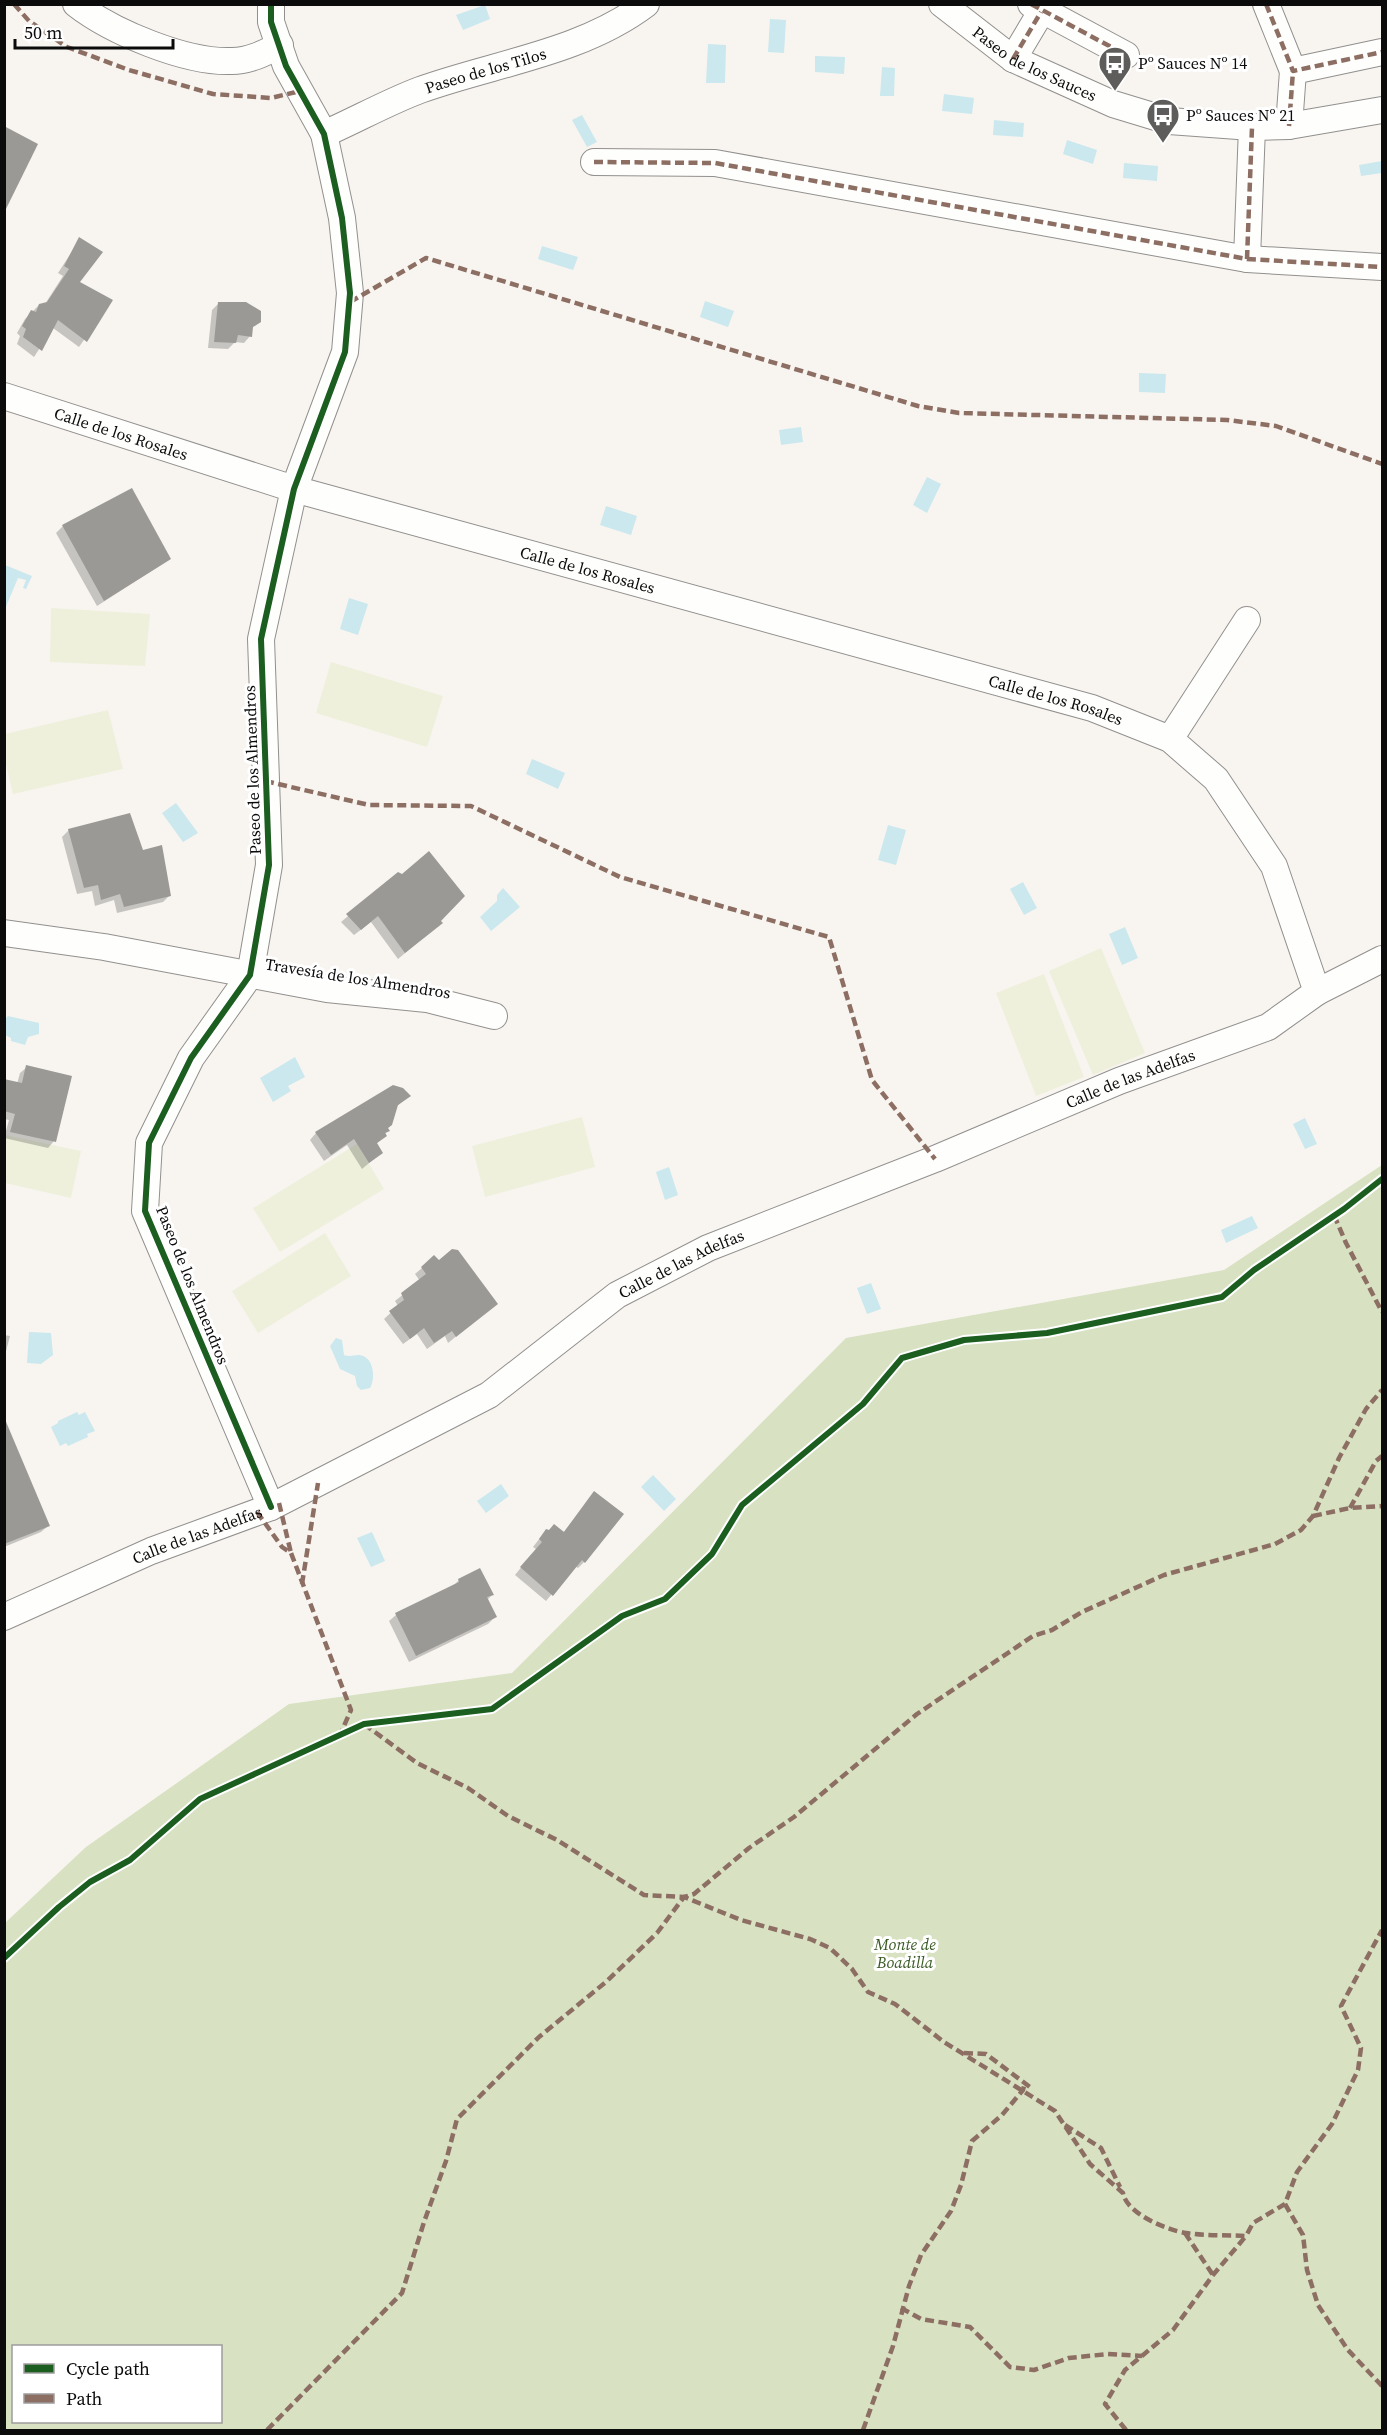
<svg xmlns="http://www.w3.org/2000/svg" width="1387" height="2435" font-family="'Source Serif 4',serif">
<rect width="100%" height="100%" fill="#f8f5f0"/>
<path fill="#d8e1c2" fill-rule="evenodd" d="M1382,1165V2430H5V1923L86,1847L289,1704L512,1673L846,1338L1224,1270ZM14,2346H220V2422H14Z"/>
<g fill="#eef0dc">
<path d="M51,608L150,614L145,666L50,662Z"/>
<path d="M331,662L443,696L427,747L316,713Z"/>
<path d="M108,710L123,769L13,794L5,760V734Z"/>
<path d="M1101,948L1145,1053L1093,1075L1049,971Z"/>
<path d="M1044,974L1084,1077L1036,1096L996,993Z"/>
<path d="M582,1117L595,1167L485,1197L472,1146Z"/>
<path d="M5,1135L81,1151L71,1198L5,1183Z"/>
<path d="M357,1144L384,1189L280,1252L253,1208Z"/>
<path d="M325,1233L351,1276L258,1333L232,1291Z"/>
</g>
<g fill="#cae8ee">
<path d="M485,5L490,19L463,30L456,15Z"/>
<path d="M770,19L786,20L784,53L768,52Z"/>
<path d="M708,44L726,45L725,83H706Z"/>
<path d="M815,56L845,57L844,74L815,72Z"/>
<path d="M882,67L895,68L894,96H880Z"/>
<path d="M944,94L974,98L972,114L942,111Z"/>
<path d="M582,115L597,142L587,147L572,120Z"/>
<path d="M994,120L1024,123L1023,137L993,135Z"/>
<path d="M1067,140L1097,150L1093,164L1063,154Z"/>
<path d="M1382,161V173L1361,176L1359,165Z"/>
<path d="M1124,163L1158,166L1157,181L1123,178Z"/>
<path d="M542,246L578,257L573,270L538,259Z"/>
<path d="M705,301L734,311L728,327L700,317Z"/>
<path d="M1139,373L1166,374L1165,393L1139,392Z"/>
<path d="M801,427L803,442L781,445L779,430Z"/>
<path d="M927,477L941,484L927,513L913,505Z"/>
<path d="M606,506L637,516L631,535L600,525Z"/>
<path d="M5,565L32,576L26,589L23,588L26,580L18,578L5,609Z"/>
<path d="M349,598L368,604L358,635L340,629Z"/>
<path d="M532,759L565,773L558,789L526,774Z"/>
<path d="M176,803L198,833L183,842L162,813Z"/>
<path d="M888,825L906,830L896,865L878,860Z"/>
<path d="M1023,882L1037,908L1024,915L1010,889Z"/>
<path d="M503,888L520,907L491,931L480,917L497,901V895Z"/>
<path d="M1125,927L1138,958L1122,965L1109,934Z"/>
<path d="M8,1016L39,1023V1034L28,1037L25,1045L11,1041V1038L5,1035V1019Z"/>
<path d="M295,1057L305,1077L288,1086L291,1091L273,1102L260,1078Z"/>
<path d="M1305,1118L1317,1144L1305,1149L1293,1124Z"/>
<path d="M669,1167L678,1195L665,1200L656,1172Z"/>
<path d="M1252,1216L1258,1228L1226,1243L1221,1230Z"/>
<path d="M871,1283L881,1309L867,1314L857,1288Z"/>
<path d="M29,1332L51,1333L53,1355L41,1364L27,1363Z"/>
<path d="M336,1338L342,1340L344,1355C350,1357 353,1355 359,1355C374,1356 376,1379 370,1388L361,1390L357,1386L355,1376L340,1369L330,1346Z"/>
<path d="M77,1412L79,1415L85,1412L95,1431L87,1434L88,1437L68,1446L66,1443L60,1446L51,1427L58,1423V1421Z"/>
<path d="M653,1475L676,1499L664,1511L641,1487Z"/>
<path d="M501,1484L509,1496L486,1513L477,1501Z"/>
<path d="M372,1532L385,1561L371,1567L357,1538Z"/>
</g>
<g fill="#0003">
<path d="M80,239L77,283L111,301L79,347L53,328L34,357L17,344L20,336L17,333L25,319L39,305L45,304L63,276L58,273Z"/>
<path d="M219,303L251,329L250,336L244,343L235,342L228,349L208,348L212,310Z"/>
<path d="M63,526L170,559L97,606L56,533Z"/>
<path d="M69,830L142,852L170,895L163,902L117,913L114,900L95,906L92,891L77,894L62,837Z"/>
<path d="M398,874L439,921L434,929L398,959L371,922L354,935L341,922Z"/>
<path d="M27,1067L54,1141L48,1148L4,1138L9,1120L4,1119V1081L17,1084L20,1073Z"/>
<path d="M409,1096L396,1107L385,1136L376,1144L381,1153L362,1169L347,1145L324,1161L310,1140L316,1133Z"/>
<path d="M422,1268L496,1304L448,1343L445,1336L427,1349L417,1334L403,1344L384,1319L398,1306L395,1301L420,1281L415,1274Z"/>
<path d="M4,1335L10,1336L4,1359Z"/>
<path d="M4,1446L48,1526L41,1532L4,1547Z"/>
<path d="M594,1493L584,1562L578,1568L575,1566L546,1601L515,1575L536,1549L533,1547L540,1538L546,1531L563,1533Z"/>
<path d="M459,1580L492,1595L487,1600L495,1617L488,1624L409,1662L389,1621L396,1615L452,1587Z"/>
</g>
<g fill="#9b9996">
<path d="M4,126L38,144L4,213Z"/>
<path d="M79,237L103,252L80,282L113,300L87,342L58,320L42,351L23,337L26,329L22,326L31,310L36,312L39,304L47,302L69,269L64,266Z"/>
<path d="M218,302H246L261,311V322L253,327L252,337L238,335L236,343L214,342Z"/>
<path d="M132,488L171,559L104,601L62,525Z"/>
<path d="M130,813L143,850L162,845L171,896L124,907L120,894L101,900L98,885L84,888L68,829Z"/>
<path d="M429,851L465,896L441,921L443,923L405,953L378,916L361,930L346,914L398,872L402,874Z"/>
<path d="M26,1065L72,1076L56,1142L10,1132L15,1114L4,1111V1079L22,1083Z"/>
<path d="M393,1085L403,1088L411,1096L398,1105L392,1125L388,1128L390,1131L385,1133L387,1136L377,1143L383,1153L369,1163L354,1139L331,1155L315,1132Z"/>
<path d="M452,1249L458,1250L498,1304L456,1337L452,1331L434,1343L424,1328L410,1339L389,1311L404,1300L401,1293L426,1274L421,1267L434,1255L439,1260Z"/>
<path d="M4,1417L50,1526L4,1544Z"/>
<path d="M594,1491L624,1514L585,1563L582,1560L553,1596L520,1567L542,1542L539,1539L546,1529L549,1530L554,1524L564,1532Z"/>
<path d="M480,1568L494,1595L487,1597L497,1617L416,1656L395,1613L459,1582L458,1579Z"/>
</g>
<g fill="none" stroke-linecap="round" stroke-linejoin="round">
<g stroke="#92908e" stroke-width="28">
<g id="minor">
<path d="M76,4C112,32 186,63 232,61C249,61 265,53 280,45"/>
<path id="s1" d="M942,4L1013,59L1113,104L1169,121L1252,127L1289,126L1382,110"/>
<path d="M1031,4L1126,55"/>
<path d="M1266,4L1293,71L1382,52"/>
<path d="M1013,59L1041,12"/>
<path d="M1289,126L1293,71"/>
<path id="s2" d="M324,134C356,120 388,102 420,90C495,63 581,53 646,4"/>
<path d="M594,162L715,163L1247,259L1382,267"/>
<path d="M1247,259L1252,127"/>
<path id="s3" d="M4,396L294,489L1092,708L1170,739L1216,779L1274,866L1317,992"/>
<path d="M1170,739L1247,620"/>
<path d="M4,933L104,947L327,989L427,999L494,1016"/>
<path d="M271,1507L145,1211L149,1143L191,1058L250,975L269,865L261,639L294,489L345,352L350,293L342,218L324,134L286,66L271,22V4"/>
<path id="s4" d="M4,1617L151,1551L271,1507L489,1395L617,1295L708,1248L935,1159L1119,1081L1268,1027L1317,992L1382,959"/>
</g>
</g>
<use href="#minor" stroke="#fefefd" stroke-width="26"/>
<g stroke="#8d6e63" stroke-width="4.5" stroke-dasharray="9 4.5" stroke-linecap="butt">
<path d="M14,4L29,21L67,47L129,70L213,94L271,98L300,91"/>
<path d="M1031,4L1126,55"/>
<path d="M1266,4L1293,71L1382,52"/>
<path d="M1013,59L1041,12"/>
<path d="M1289,126L1293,71"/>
<path d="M594,162L715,163L1247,259L1382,267"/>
<path d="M1247,259L1252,127"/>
<path d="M350,302L426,258L918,406L959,413L1227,420L1276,426L1382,464"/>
<path d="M265,781L369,805L471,806L620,877L829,937L872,1080L935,1159"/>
<path d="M1334,1215L1346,1243L1382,1312"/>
<path d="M279,1503L291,1553"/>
<path d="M1350,1508L1376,1461L1382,1456"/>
<path d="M257,1512L282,1547L291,1553L351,1710L340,1735"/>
<path d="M1313,1516L1350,1508L1382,1506"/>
<path d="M302,1584L318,1483"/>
<path d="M364,1724L417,1763L468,1788L508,1816L557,1840L644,1895L684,1897L741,1920L810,1939L830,1948L852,1969L868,1992L895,2004L944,2042L1055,2111L1090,2164L1123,2193C1126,2213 1166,2230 1186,2233C1205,2236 1227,2235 1246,2236L1253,2223L1285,2204L1297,2172L1332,2124L1358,2070L1361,2048L1341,2006L1382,1930"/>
<path d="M964,2053L986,2054L1030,2087"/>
<path d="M1065,2125L1101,2148L1120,2187"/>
<path d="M1285,2204L1303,2235L1307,2270L1318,2305L1348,2350L1382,2386"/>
<path d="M1185,2233L1213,2275"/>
<path d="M901,2308L921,2319L970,2327L1010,2367L1034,2370L1069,2358L1108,2354L1142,2356"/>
<path d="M267,2430L402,2293L424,2222L446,2161L457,2119L539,2037L607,1981L657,1933L684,1897L694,1894L749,1848L794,1817L917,1714L1033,1636L1052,1630L1082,1612L1164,1575L1275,1544L1301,1530L1313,1516L1339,1458L1366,1409L1382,1390"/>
<path d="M863,2430L893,2346L909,2286L921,2255L951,2211L961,2185L972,2141L1002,2115L1023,2090L1025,2082"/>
<path d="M1126,2430L1105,2404L1125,2370L1173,2330L1213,2275L1246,2236"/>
</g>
<g stroke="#fff" stroke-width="10">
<g id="cycleway">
<path d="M271,1507L145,1211L149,1143L191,1058L250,975L269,865L261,639L294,489L345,352L350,293L342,218L324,134L286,66L271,22V4"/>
<path d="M4,1958L59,1907L90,1882L130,1860L200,1799L364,1724L492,1709L622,1616L665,1599L712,1554L742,1505L863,1404L902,1358L964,1340L1047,1333L1222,1297L1254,1270L1344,1209L1382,1179"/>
</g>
</g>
<use href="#cycleway" stroke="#1b5e20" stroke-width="6"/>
</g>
<defs>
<g id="bus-pin" transform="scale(1.725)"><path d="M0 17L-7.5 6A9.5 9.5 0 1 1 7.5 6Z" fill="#5e5d5b" stroke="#fff"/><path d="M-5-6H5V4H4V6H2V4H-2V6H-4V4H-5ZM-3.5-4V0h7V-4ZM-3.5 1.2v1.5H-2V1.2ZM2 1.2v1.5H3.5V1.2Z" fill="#fff"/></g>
</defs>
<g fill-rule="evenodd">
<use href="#bus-pin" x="1115" y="63"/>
<use href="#bus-pin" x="1163" y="115"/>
</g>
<g text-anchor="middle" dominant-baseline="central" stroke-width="6" stroke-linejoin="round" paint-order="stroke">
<g font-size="16" fill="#0b0b0b" stroke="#fff">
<text stroke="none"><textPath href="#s1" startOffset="111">Paseo de los Sauces</textPath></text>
<text stroke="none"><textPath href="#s2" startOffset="174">Paseo de los Tilos</textPath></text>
<text stroke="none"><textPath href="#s3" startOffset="123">Calle de los Rosales</textPath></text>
<text stroke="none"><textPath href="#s3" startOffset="609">Calle de los Rosales</textPath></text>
<text stroke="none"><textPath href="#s3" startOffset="1095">Calle de los Rosales</textPath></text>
<text transform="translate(252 770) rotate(-92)">Paseo de los Almendros</text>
<text transform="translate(358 978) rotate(9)">Travesía de los Almendros</text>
<text stroke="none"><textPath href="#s4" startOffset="1254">Calle de las Adelfas</textPath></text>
<text stroke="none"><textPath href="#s4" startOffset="768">Calle de las Adelfas</textPath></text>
<text transform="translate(193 1285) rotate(68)">Paseo de los Almendros</text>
<text stroke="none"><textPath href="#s4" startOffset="210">Calle de las Adelfas</textPath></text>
</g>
<g font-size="16" fill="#0b0b0b" stroke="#fff" text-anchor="start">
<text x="1138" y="63">Pº Sauces Nº 14</text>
<text x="1186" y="115">Pº Sauces Nº 21</text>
</g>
<g font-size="16" font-style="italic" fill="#3a5a25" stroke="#fff">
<text x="905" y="1944">Monte de<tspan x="905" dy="18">Boadilla</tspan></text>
</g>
</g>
<rect width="1387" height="2435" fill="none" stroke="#0b0b0b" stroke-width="12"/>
<rect x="12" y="2345" width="210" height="78" fill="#ffffff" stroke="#9d9d9d" stroke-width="1.5"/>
<rect x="24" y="2364" width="30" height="9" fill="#1b5e20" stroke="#9d9d9d" stroke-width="1.5"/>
<text x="66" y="2375" font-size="18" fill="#0b0b0b">Cycle path</text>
<rect x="24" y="2394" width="30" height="9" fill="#8d6e63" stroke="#9d9d9d" stroke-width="1.5"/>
<text x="66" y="2405" font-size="18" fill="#0b0b0b">Path</text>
<path d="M15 39v9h158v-9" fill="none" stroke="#0b0b0b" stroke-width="3"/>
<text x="24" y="39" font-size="18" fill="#0b0b0b" stroke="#ffffff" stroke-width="4.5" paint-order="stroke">50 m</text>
</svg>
